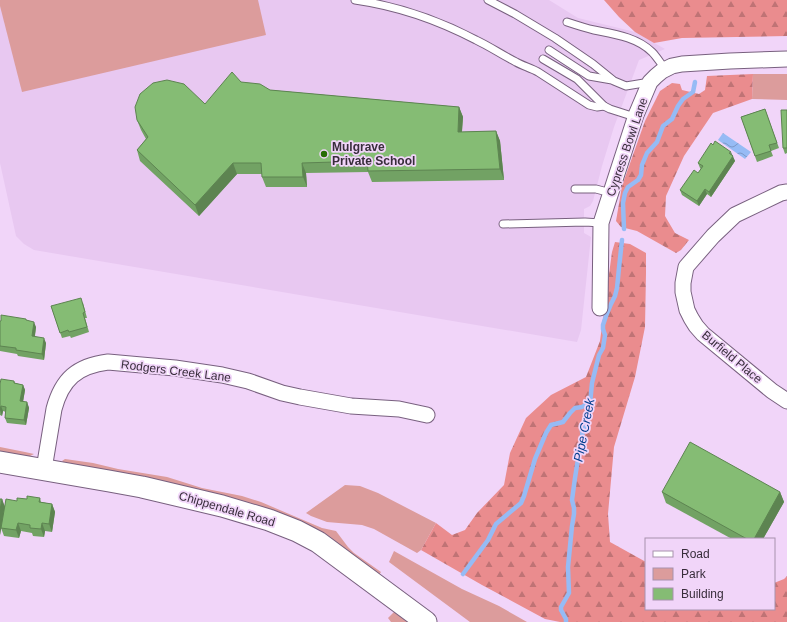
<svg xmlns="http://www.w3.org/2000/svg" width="787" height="622" font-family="Helvetica,sans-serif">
<defs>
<pattern id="forest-firs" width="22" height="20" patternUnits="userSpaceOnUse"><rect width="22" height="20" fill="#ea8c8e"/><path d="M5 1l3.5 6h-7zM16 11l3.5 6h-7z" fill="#bf7375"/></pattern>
<pattern id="water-waves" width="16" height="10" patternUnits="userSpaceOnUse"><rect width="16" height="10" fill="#96bbf5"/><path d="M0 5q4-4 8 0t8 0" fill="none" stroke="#7b98c8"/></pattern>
</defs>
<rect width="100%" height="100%" fill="#f1d5f9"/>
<path fill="#e8c8f1" d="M0,0H549L578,18L635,32L665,49L639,60L614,127L602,166L593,201L590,206L584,209V233L591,237L581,330L577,342L34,250L24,244L16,236L0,163Z"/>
<g fill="#dc9c9c">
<path d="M0,0H258L266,35L22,92L0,6Z"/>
<path d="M753,74H787V100L752,99Z"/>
<path d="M0,447L25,452L34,454L28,457L0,453Z"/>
<path d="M65,459L93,463L118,469L167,477L202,488L242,496L261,502L322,528L336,531L348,547L354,553L381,572L379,575L332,542L64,463L62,461Z"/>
<path d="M345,485L360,486L378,493L436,523L421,550L417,553L374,529L362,525L327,522L311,516L306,513Z"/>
<path d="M394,551L462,589L499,606L527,622H470L389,562Z"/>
<path d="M395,611L411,622H391L388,618Z"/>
</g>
<g fill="url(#forest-firs)">
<path d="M604,0H787V36L682,38L654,43L635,32L619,17Z"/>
<path d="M753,74L752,99L713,113L684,156L666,196L665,216L675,233L689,240L681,250L676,253L637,231L621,227L616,221L622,186L645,121L660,91L672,83L680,84L682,90L699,94L705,90L707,76Z"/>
<path d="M615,242L630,244L646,253V273L645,327L635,377L614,447L608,514L610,542L646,562V609H774V583L784,579L787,576V622H560L545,619L482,585L421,550L436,523L452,535L465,530L477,513L504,485L510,453L526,418L551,395L586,377L600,341L612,252Z"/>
</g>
<path fill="url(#water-waves)" d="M723,133L751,152L745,159L718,140Z"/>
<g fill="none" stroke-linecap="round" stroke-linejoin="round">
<g stroke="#96bbf5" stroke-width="4.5">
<path d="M624,229L623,203L625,193L628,187L638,180L641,175L642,165L647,153L657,142L663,126L672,119L678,106L683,99L693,92L695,82"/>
<path d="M463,574L488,540L496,524L521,503L524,496L535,459L546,433L551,425L563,422L570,413L575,408L582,407L591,401"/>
<path d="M566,622V619L561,610V607L569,593L568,567L572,526L574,514V508L572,500L575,478L578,459L583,441L582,431L586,426L589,414L592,383L599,355L603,348L605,335L603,329V325L606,316L611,304L615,296L617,288L619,268L622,240"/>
</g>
<g stroke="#78607f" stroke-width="9">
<g id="lane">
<path d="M355,0C397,6 438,20 476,40C489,46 502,55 516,62C523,66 531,68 538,72C555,83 572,94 589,105L597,107L604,106"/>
<path d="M488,0L515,14L555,38L593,64L614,81L626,86L650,82"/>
<path d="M567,22C576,25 585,28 594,30C614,34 637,37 652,52C657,57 661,64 666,70"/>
<path d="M549,50L589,76L612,80"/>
<path d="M543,59L577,79L604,106L610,109L635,117"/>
<path d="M575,189H596L611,193"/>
<path d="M503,224L585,222L601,223"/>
</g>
</g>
<g stroke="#78607f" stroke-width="17">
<g id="street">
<path d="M787,192L781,193L735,215L713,236L686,267L683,283V292L687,310L691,318L696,326L703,334L772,391L787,401"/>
<path d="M600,308L601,223L636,115L650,82L656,76L662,71L672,66L682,64L730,61L787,59"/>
<path d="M44,469L54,409C62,379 77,366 108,362L175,368L222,375L248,381L282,393L300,397L351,406L399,409L427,415"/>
</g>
</g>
<g stroke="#78607f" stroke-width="23">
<path id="secondary" d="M0,462L109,481L142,487L222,506L269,520L297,531L318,542L426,622"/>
</g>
<use href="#lane" stroke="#fff" stroke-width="7"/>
<use href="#street" stroke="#fff" stroke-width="15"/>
<use href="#secondary" stroke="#fff" stroke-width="21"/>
</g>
<g fill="#72a264">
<path d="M241,82L270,90L459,107L463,117L462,132L496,131L500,141L504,180L372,182L368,172L306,173L307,187H266L262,177V174H237L199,216L140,161L137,150L146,139L141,130L137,120L205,104Z"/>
<path d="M765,109L779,148L771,151L773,156L757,162L741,117Z"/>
<path d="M787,110V153L785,154L783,148Z"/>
<path d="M732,155L735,161L711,197L707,194L699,206L682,195L680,190L698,173L701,169L700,168L698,163Z"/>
<path d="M83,303L87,318H85L89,332L71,338L70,336L62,338L51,306Z"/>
<path d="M0,321H26L36,327L35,336L46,343L44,360L18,356L17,354L0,351Z"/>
<path d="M14,381L15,383L23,385L25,390L23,402H27L29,408L26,425L7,423L5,418L6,412L3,411L2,416L0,415V384Z"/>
<path d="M662,492H780L784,502L763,539H732L666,503Z"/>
<path d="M40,498L41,502L52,504L55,512L52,532L45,531L44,537L33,536L32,533L21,531L19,538L4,536L1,528L0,535V499H2L4,506L17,501L27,499Z"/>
</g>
<g fill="#5d8451">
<path d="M459,107L463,117L461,142L458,132Z"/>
<path d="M496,131L500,141L504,180L500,169Z"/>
<path d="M731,152L735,161L711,197L709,192Z"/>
<path d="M233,163L237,174L199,216L195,205Z"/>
<path d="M302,163L306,173L307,187L303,177Z"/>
<path d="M705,189L707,194L699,206L697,201Z"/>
<path d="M34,322L36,327L34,341L32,336Z"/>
<path d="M44,338L46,343L44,360L42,354Z"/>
<path d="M23,385L25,390L22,407L20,401Z"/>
<path d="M27,402L29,408L26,425L24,420Z"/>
<path d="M1,406L3,411L2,416L0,410Z"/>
<path d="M780,492L784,502L763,539H754Z"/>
<path d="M2,499L5,507L0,535V510Z"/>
<path d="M52,504L55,512L52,532L49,524Z"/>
<path d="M18,523L21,531L19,538L16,530Z"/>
<path d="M42,523L45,531L44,537L41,529Z"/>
</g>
<g fill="#85bc74" stroke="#5d8451">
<path d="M232,72L241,82L260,84L270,90L459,107L458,132L496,131L500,169L368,171L367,161L302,163L303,177H262L261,163H233L195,205L137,150L148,137L137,120L135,107L140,94L153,83L167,80L184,84L205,104Z"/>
<path d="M765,109L777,143L769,145L771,151L755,156L741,117Z"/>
<path d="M781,110H787V148H783Z"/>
<path d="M715,141L731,152L729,153L733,156L709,192L705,189L697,201L680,190L694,170L698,173L703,166L698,163L711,143L713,145Z"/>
<path d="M81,298L85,312L83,313L87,327L69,332L68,330L60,333L51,306Z"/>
<path d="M1,315L26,319V320L34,322L32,336L44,338L42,354L16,350V348L0,346V321H1Z"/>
<path d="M1,379L14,381V383L23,385L20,401L27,402L24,420L5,418L6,407L1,406L0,410V384Z"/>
<path d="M690,442L780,492L754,539H747L662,492Z"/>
<path d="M27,496L40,498L39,502L52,504L49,524L42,523L41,529L30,528V525L18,523L16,530L1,528L6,499L17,501V498L27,499Z"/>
<path d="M0,499H2L0,510Z"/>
</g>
<circle fill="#286c05" stroke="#f1d5f9" stroke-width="1.5" cx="324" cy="154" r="4"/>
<g text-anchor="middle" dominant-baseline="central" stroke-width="3.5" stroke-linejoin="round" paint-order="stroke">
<g font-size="12" font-weight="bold" fill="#382d3b" stroke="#f1d5f9" text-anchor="start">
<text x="332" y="147">Mulgrave<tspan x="332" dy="14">Private School</tspan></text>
</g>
<g font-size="12" fill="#382d3b" stroke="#f1d5f9">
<text transform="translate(627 147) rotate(-71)">Cypress Bowl Lane</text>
<text transform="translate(732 357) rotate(40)">Burfield Place</text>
<text transform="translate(176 371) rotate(7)">Rodgers Creek Lane</text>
<text transform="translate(227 509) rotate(16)">Chippendale Road</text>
</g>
<g font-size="13" font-style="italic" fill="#023f8f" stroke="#f1d5f9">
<text transform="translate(584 430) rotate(-79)">Pipe Creek</text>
</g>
</g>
<rect x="645" y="538" width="130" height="72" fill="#f1d5f9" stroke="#a792ad"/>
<rect x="653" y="551" width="20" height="6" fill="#ffffff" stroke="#a792ad"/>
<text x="681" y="558" font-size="12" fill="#382d3b">Road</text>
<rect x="653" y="568" width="20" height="12" fill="#dc9c9c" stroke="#a792ad"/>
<text x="681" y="578" font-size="12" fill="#382d3b">Park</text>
<rect x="653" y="588" width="20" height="12" fill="#85bc74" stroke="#a792ad"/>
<text x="681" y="598" font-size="12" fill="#382d3b">Building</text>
</svg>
